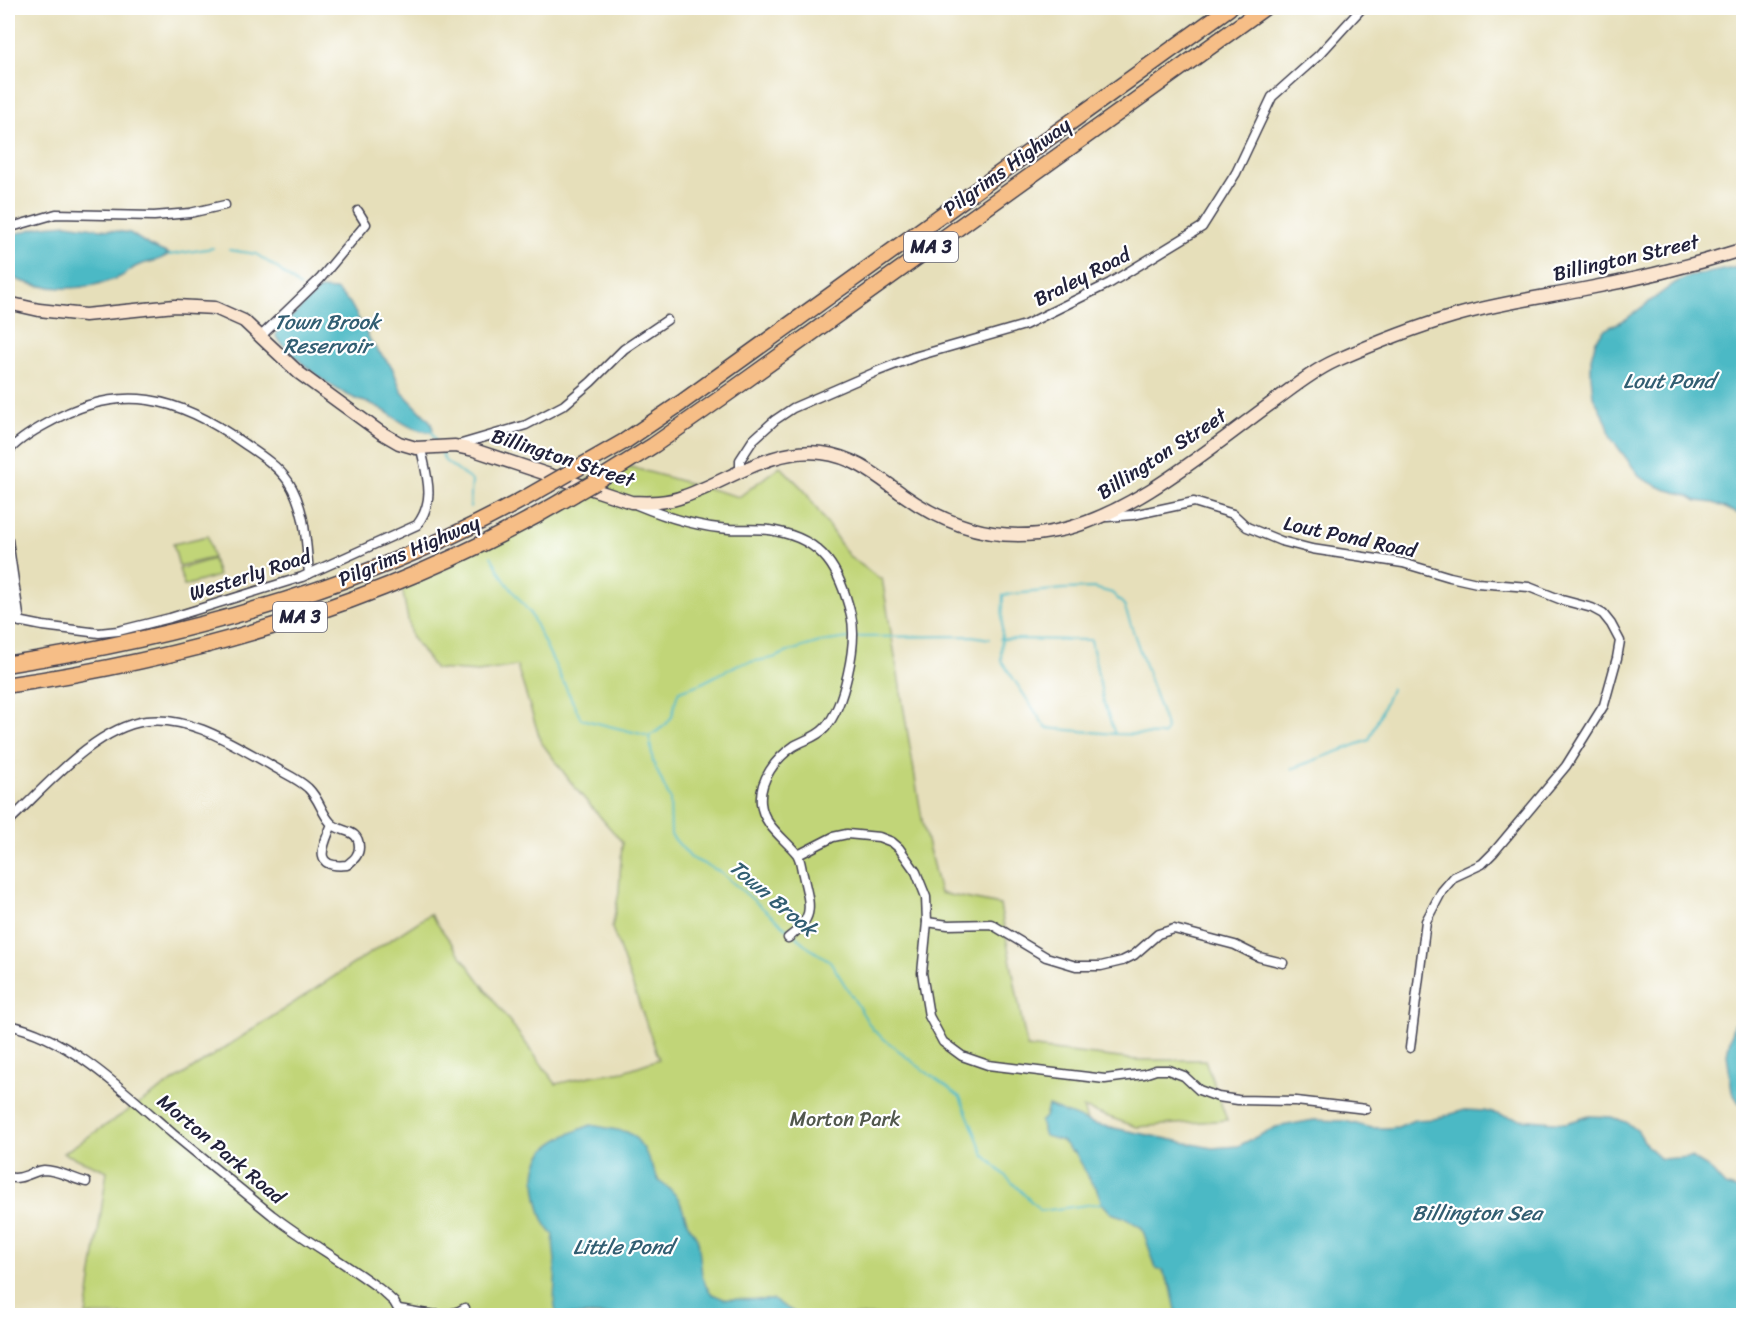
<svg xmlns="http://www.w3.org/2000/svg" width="1751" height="1323" font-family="Sriracha,sans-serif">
<rect width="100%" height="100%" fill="#fff"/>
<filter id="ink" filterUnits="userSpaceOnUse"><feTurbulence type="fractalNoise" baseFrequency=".0167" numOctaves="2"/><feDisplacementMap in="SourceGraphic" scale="12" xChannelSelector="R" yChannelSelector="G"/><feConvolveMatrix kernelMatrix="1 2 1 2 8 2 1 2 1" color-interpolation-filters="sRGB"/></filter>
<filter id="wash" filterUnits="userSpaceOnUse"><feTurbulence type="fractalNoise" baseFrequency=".008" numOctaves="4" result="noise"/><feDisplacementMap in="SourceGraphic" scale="24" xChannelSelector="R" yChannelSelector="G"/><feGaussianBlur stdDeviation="1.35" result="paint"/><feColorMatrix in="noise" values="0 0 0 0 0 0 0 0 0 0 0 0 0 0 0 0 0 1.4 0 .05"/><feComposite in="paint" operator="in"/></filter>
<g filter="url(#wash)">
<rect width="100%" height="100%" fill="#e6dfba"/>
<g fill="#c1d578" stroke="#727c5a" stroke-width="1.5">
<path d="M616,463L739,497L780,466L804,490L848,555L880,579L882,578L923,825L940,893L1000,905L1027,1047L1137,1060H1205L1227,1120L1137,1127L1083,1108L1096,1150L1120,1187L1177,1291V1316L86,1315L107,1171L63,1153L430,914L556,1084L590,1076L624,1071L659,1059L612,928L619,892L622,842L576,789L541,742L517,666L478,672L435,669L411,636L401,583Z"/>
<path d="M208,536L213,558L179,566L173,544Z"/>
<path d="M213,559L218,576L184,586L179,569Z"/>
</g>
<g fill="#4bb9c5" stroke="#366e80" stroke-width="1.5">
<path d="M67,224L130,233L150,246L169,254C158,263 147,261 135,267C130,270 125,275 120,277C84,292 43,292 8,276V236L43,226Z"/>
<path d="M1743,266H1744L1743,516L1714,503L1697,501L1687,495L1664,489L1641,478L1611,438L1607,423L1593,396L1591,376V358L1596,340L1604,330L1626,319L1675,283L1687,277Z"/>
<path d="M320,289L336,290L350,303L373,345L392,367L402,392L430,421L433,429L432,432C411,432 396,417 378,407C371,403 363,402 356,399C328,387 296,360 276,337L277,331Z"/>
<path d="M1743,1014V1109L1732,1092L1727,1054L1733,1025Z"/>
<path d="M1048,1106L1094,1124L1212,1148L1238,1146L1276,1127L1314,1120L1345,1121L1372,1128H1387L1398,1127L1414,1120L1434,1119L1465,1110L1484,1111L1519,1119L1566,1123L1589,1116L1611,1117L1626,1122L1638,1131L1647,1146L1661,1159L1691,1157L1709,1168L1725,1186L1743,1191V1315H1177L1171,1287L1162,1270L1156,1268L1142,1228L1126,1218L1111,1213L1102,1203L1096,1187L1091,1182L1075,1152L1071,1151L1062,1141L1045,1136L1040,1122L1045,1117Z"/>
<path d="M591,1125L627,1132L635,1137L644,1149L659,1181L671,1190L679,1199L688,1224L698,1239L702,1275L706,1286L712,1294L724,1299L773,1300L799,1315H557C551,1298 557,1281 555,1264C555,1253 552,1245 554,1235C544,1226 541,1215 538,1202C526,1152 549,1141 591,1125Z"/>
</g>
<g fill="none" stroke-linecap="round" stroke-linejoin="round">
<g stroke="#4bb9c5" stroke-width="2">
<path d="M229,250L256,254L277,268L300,287"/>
<path d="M169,255L213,248"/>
<path d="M432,432L436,441"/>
<path d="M441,452L445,461L472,481L470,507"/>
<path d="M491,556L505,581L530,613L581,719L649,736L653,762L670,799L671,835L691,858L719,871L791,932"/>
<path d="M1094,588L1112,593L1124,605L1165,723L1166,731L1163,735L1115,734L1046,728L1001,660L1003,595L1064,589Z"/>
<path d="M855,637L972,636L990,639"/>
<path d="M1000,639L1091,640L1104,704L1115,734"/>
<path d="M649,736C658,731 668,725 672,716C675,707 675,699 679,691L700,684L739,664L773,658L793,650L820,642L849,638"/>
<path d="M1291,769L1369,740L1391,689"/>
<path d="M796,936L809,948L830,961L873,1030L914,1063L960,1097L984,1155L1041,1211L1102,1203"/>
</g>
</g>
</g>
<g filter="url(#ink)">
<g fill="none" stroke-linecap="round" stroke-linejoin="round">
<g stroke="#3f3e4e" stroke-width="11">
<g id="street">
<path d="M8,228L56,214L154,216L190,213L225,205"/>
<path d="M261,336L320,279L366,224L358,211"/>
<path d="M458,445L526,425L564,405L591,382L624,349L667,320"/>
<path d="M8,452C17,440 35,430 48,423C120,381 179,397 243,443C259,454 277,465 288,481C306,509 306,542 309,574"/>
<path d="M740,470V460L753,440L775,420L793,408L878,371L914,357L1025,325L1110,283L1202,227L1236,173L1272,97L1319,55L1362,8"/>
<path d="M637,505C666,517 698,527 729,529C744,530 760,528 775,531C824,540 840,570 851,615C858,643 844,707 825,728C817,737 804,740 794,746C776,758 759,780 761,803C763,825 784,838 797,854C801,860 801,868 803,875C810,906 816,917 788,938"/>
<path d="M1107,517L1133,515L1194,502L1233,514L1247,527L1281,541L1312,549L1403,563L1450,577L1477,583L1529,587L1562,600L1592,608L1603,614L1611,624L1620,641L1617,658L1604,705L1566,766L1494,852L1482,864L1454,877L1442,891L1426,921L1410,1048"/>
<path d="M8,540L20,622"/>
<path d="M8,619L43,626L99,633L118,631L170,618L302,577L417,525C436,500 427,477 421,449"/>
<path d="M8,822C45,788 94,728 146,721C191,716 231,743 269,764C281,772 297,778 308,788C320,800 321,812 330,822C339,834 359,827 359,847C359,856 353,860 347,865C309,869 325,843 332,824"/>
<path d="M798,855L833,837L847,834L879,837L892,842L899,848L916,872L926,897L927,922L922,973L929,1016L943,1042L962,1056L988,1065L1105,1079L1144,1074L1156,1070H1168L1184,1076L1199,1090L1218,1097L1238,1100L1296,1101L1366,1109"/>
<path d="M927,922L948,925L991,924L1046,957L1076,966H1101L1122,961L1134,955L1158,934L1174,929L1235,945L1259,957L1283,963"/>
<path d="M8,1025C70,1037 126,1093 173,1134C206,1161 239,1188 272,1215C307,1242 346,1263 381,1290L394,1302L402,1316"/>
<path d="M8,1177C22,1181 31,1171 44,1170C58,1170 73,1179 86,1182"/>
<path d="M399,1309C421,1312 444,1321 465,1308"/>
</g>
</g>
<g stroke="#3f3e4e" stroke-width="15">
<path id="secondary" d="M8,303L39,310L85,315L175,306L215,308L244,321L299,373L380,432L399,443L416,448L455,446L474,450L631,502C650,503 667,503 685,496C730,480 772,447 822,453C855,457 877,476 902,494C948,527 1000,543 1056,531C1129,517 1210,448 1269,405C1290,390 1311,372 1335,361C1373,344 1413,328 1454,316C1494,304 1537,298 1579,290C1634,280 1690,266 1744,249"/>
</g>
<g stroke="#3f3e4e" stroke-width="18">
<g id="highway">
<path d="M569,473L625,441L681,403L1229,8"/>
<path d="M595,482L654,445L731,391L1264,8"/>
<path d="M8,664C196,635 383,582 548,485"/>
<path d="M8,685C206,656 401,597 574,494"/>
</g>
</g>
<use href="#street" stroke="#fff" stroke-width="8"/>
<use href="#secondary" stroke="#fbe5cf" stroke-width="12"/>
<use href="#highway" stroke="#f6be87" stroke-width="15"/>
<g stroke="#3f3e4e" stroke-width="18" stroke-linecap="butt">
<g id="highway-bridge">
<path d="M548,485L569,473"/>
<path d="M574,494L595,482"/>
</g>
</g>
<use href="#highway-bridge" stroke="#f6be87" stroke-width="15"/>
</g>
</g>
<g text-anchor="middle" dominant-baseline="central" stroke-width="4.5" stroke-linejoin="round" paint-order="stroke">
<g fill="#fff" stroke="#646476" stroke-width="1.5">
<rect x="904" y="232" width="54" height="30" rx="4.5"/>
<rect x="273" y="602" width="54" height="30" rx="4.5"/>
</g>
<g font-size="18" font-weight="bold" fill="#22223b">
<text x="931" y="247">MA 3</text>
<text x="300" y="617">MA 3</text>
</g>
<g font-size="20" fill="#22223b" stroke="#fff">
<text transform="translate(1007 167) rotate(-36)">Pilgrims Highway</text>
<text transform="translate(1626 258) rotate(-13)">Billington Street</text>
<text transform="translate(1082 277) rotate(-27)">Braley Road</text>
<text transform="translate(1162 454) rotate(-33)">Billington Street</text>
<text transform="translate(563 458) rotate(18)">Billington Street</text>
<text transform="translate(1350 537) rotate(12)">Lout Pond Road</text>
<text transform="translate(409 551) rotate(-23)">Pilgrims Highway</text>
<text transform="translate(250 575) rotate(-18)">Westerly Road</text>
<text transform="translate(221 1149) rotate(40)">Morton Park Road</text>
</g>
<g font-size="20" fill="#52584d" stroke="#fff">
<text x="845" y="1119">Morton Park</text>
</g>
<g font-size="21" font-style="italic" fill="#325e72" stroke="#fff">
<text x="327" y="322">Town Brook<tspan x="327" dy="24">Reservoir</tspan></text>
<text x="1669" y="381">Lout Pond</text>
<text transform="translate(773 898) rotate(40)">Town Brook</text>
<text x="1477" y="1213">Billington Sea</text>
<text x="623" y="1247">Little Pond</text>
</g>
</g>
<rect width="1751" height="1323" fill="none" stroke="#fff" stroke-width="30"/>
</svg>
